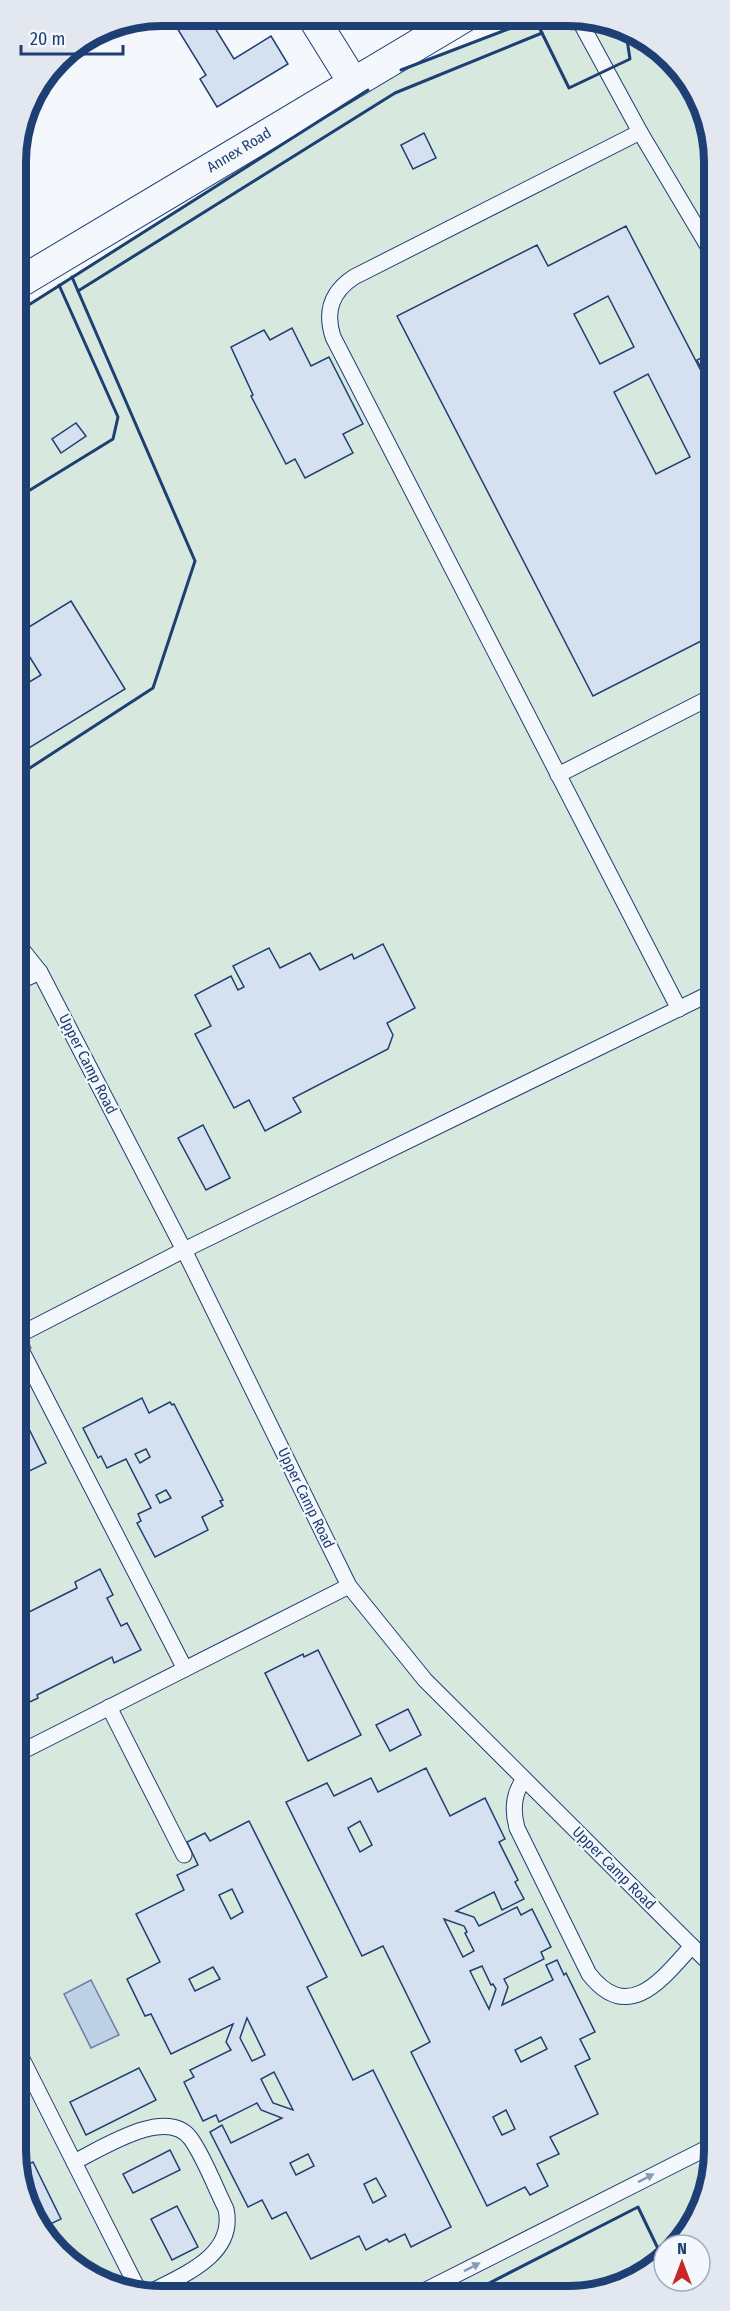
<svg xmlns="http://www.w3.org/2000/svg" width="730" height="2311" font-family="'Fira Sans Condensed',sans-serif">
<rect width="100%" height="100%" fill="#f4f7fb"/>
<path fill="#d7e8df" stroke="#687fa3" stroke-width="1.5" d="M537,17L598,18L672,58L712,133L715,2159L704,2206L679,2245H664V2258L642,2277L597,2293H132L58,2253L18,2178L17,1356L31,1348L17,1319L16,313L397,71Z"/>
<path fill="#bed0e5" stroke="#687fa3" stroke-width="1.5" d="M91,1980L119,2035L91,2048L64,1994Z"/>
<g fill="#d5e0f0" stroke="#1d3f73" stroke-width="1.5" fill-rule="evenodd">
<path d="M169,15H207L234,59L271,36L288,64L217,107L200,79L206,75Z"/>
<path d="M424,133L436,158L413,169L401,145Z"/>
<path d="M626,226L713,394V635L593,696L397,316L537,245L548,266ZM608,296L634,347L600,364L574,314ZM648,374L690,457L656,474L614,392Z"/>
<path d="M292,328L311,366L329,357L363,424L343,434L353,453L305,478L295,459L286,464L251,396L253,395L231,347L264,330L270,340Z"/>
<path d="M713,352V382L709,384L697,360Z"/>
<path d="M76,423L86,436L61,453L52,439Z"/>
<path d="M71,601L125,689L16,756V690L41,675L16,635Z"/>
<path d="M383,944L415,1008L387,1023L393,1035L388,1049L293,1098L301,1112L265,1131L249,1100L234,1108L195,1034L211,1026L195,995L231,976L238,990L244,987L233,966L269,948L280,968L310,953L320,970L352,954L354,959Z"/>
<path d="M203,1125L230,1178L206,1190L178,1138Z"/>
<path d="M142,1398L149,1413L170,1402L172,1405L174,1404L223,1500L220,1501L223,1506L202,1517L208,1530L155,1557L137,1523L141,1521L138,1514L151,1508L126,1459L107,1468L101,1456L98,1458L83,1428ZM146,1449L150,1457L140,1463L135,1454ZM166,1490L171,1498L160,1503L156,1495Z"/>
<path d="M17,1405L46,1463L21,1475L19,1469L17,1470Z"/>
<path d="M100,1569L113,1595L107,1598L121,1626L127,1623L141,1650L114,1663L112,1657L37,1695L38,1698L17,1708V1618L77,1588L75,1582Z"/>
<path d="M318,1650L361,1735L308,1761L265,1673L303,1654L304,1657Z"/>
<path d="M408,1709L421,1735L390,1751L376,1725Z"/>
<path d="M426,1768L450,1816L485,1798L505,1839L499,1842L518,1880L515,1882L524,1899L502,1910L494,1892L456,1911L474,1917L479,1926L517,1907L521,1915L532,1909L551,1947L541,1952L544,1959L504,1979L508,1987L502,2005L553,1980L546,1965L557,1960L564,1975L566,1973L595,2032L580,2039L590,2059L575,2066L598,2114L550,2137L559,2154L537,2164L548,2186L530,2195L525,2187L487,2206L411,2052L430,2042L383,1946L362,1956L286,1802L327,1783L334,1796L371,1778L378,1792ZM360,1821L372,1845L360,1852L348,1828ZM444,1919L464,1926L467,1932L465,1933L474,1951L463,1957ZM482,1966L491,1985L493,1984L496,1989L489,2009L470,1971ZM541,2037L547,2049L521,2062L515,2050ZM506,2110L515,2129L502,2135L493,2117Z"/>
<path d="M249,1821L327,1977L307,1987L353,2080L373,2070L451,2227L411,2247L405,2234L389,2242L387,2239L366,2250L359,2236L311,2259L286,2212L272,2219L262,2200L248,2207L210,2132L222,2125L231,2143L282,2118L261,2110L257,2103L219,2122L216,2115L203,2121L184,2082L194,2077L190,2070L231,2050L226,2042L233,2024L171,2054L151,2014L145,2016L127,1979L160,1962L136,1914L184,1890L177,1875L198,1865L187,1842L205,1833L210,1841ZM232,1889L243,1912L231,1919L219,1895ZM213,1967L220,1979L195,1991L189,1979ZM247,2018L265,2055L252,2061L240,2038ZM274,2072L293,2110L273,2103L261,2079ZM308,2154L314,2166L296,2175L290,2163ZM376,2178L386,2196L373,2203L364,2184Z"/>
<path d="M705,1856H714V1877L705,1876Z"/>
<path d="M139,2068L156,2100L86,2135L70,2102Z"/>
<path d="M170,2150L180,2170L133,2193L123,2174Z"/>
<path d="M33,2162L61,2219L44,2227L18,2178V2169Z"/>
<path d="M177,2206L198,2247L172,2260L151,2219Z"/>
</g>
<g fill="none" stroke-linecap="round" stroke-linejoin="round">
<g stroke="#1d3f73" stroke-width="17">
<g id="lane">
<path d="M578,18L640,132L712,253"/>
<path d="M640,132L354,277C331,292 325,312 333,337L679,1009"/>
<path d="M558,775L713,696"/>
<path d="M16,942L40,972L184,1250L349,1586L425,1680L714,1968"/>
<path d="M16,983L40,972"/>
<path d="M17,1336L184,1250L713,992"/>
<path d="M17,1342L185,1669"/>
<path d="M109,1707L184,1855"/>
<path d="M17,1754L349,1586"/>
<path d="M524,1779C513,1794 512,1810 517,1828L589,1974C629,2025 663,1978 692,1946"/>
<path d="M18,2051L140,2293"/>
<path d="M74,2162C101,2149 167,2105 191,2139C205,2159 215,2187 226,2209C236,2256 182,2275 149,2293"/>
<path d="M420,2293L715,2144"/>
</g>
</g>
<g stroke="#1d3f73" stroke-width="32">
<g id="street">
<path d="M312,16L353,82"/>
<path d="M15,285L464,17"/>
</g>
</g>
<use href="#lane" stroke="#f4f7fb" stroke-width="15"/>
<use href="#street" stroke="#f4f7fb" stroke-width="30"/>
<g stroke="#1d3f73" stroke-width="3">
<path d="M401,70L535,19L542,33"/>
<path d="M72,277L78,291"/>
<path d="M16,313L368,90"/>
<path d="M17,498L113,439L118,417L59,285"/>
<path d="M16,777L153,688L195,561L78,291L395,93L542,33L569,88L630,59L626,33"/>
<path d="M470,2293L638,2207L663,2259"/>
</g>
</g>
<defs><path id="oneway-solid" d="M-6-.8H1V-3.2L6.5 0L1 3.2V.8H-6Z" transform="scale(1.5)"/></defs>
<g fill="#889bb7">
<use href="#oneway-solid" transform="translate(646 2178) rotate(-27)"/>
<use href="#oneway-solid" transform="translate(472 2267) rotate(-27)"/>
</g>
<g text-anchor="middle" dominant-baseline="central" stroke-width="4.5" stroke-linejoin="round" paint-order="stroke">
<g font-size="15" fill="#1d3f73" stroke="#f4f7fb">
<text transform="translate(239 150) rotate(-31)">Annex Road</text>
<text transform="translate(88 1064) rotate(63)">Upper Camp Road</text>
<text transform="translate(306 1498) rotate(64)">Upper Camp Road</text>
<text transform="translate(614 1868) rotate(45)">Upper Camp Road</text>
</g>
</g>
<path d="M0 0H730V2311H0ZM162 26H568A136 136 0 0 1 704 162V2150A136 136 0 0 1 568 2286H162A136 136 0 0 1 26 2150V162A136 136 0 0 1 162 26Z" fill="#e3e8f0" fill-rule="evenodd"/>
<path fill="none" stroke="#1d3f73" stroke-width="8" d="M162 26H568A136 136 0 0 1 704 162V2150A136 136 0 0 1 568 2286H162A136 136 0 0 1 26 2150V162A136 136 0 0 1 162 26Z"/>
<g transform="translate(682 2263)"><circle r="28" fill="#f4f7fb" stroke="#9eadc5" stroke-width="1.5"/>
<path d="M0-4.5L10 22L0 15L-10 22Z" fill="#c62828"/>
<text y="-9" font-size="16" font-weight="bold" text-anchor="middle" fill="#1d3f73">N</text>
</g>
<path d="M21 45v9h102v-9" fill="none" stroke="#1d3f73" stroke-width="3"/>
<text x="30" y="45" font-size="18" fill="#1d3f73" stroke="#f4f7fb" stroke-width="4.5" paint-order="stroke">20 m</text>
</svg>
